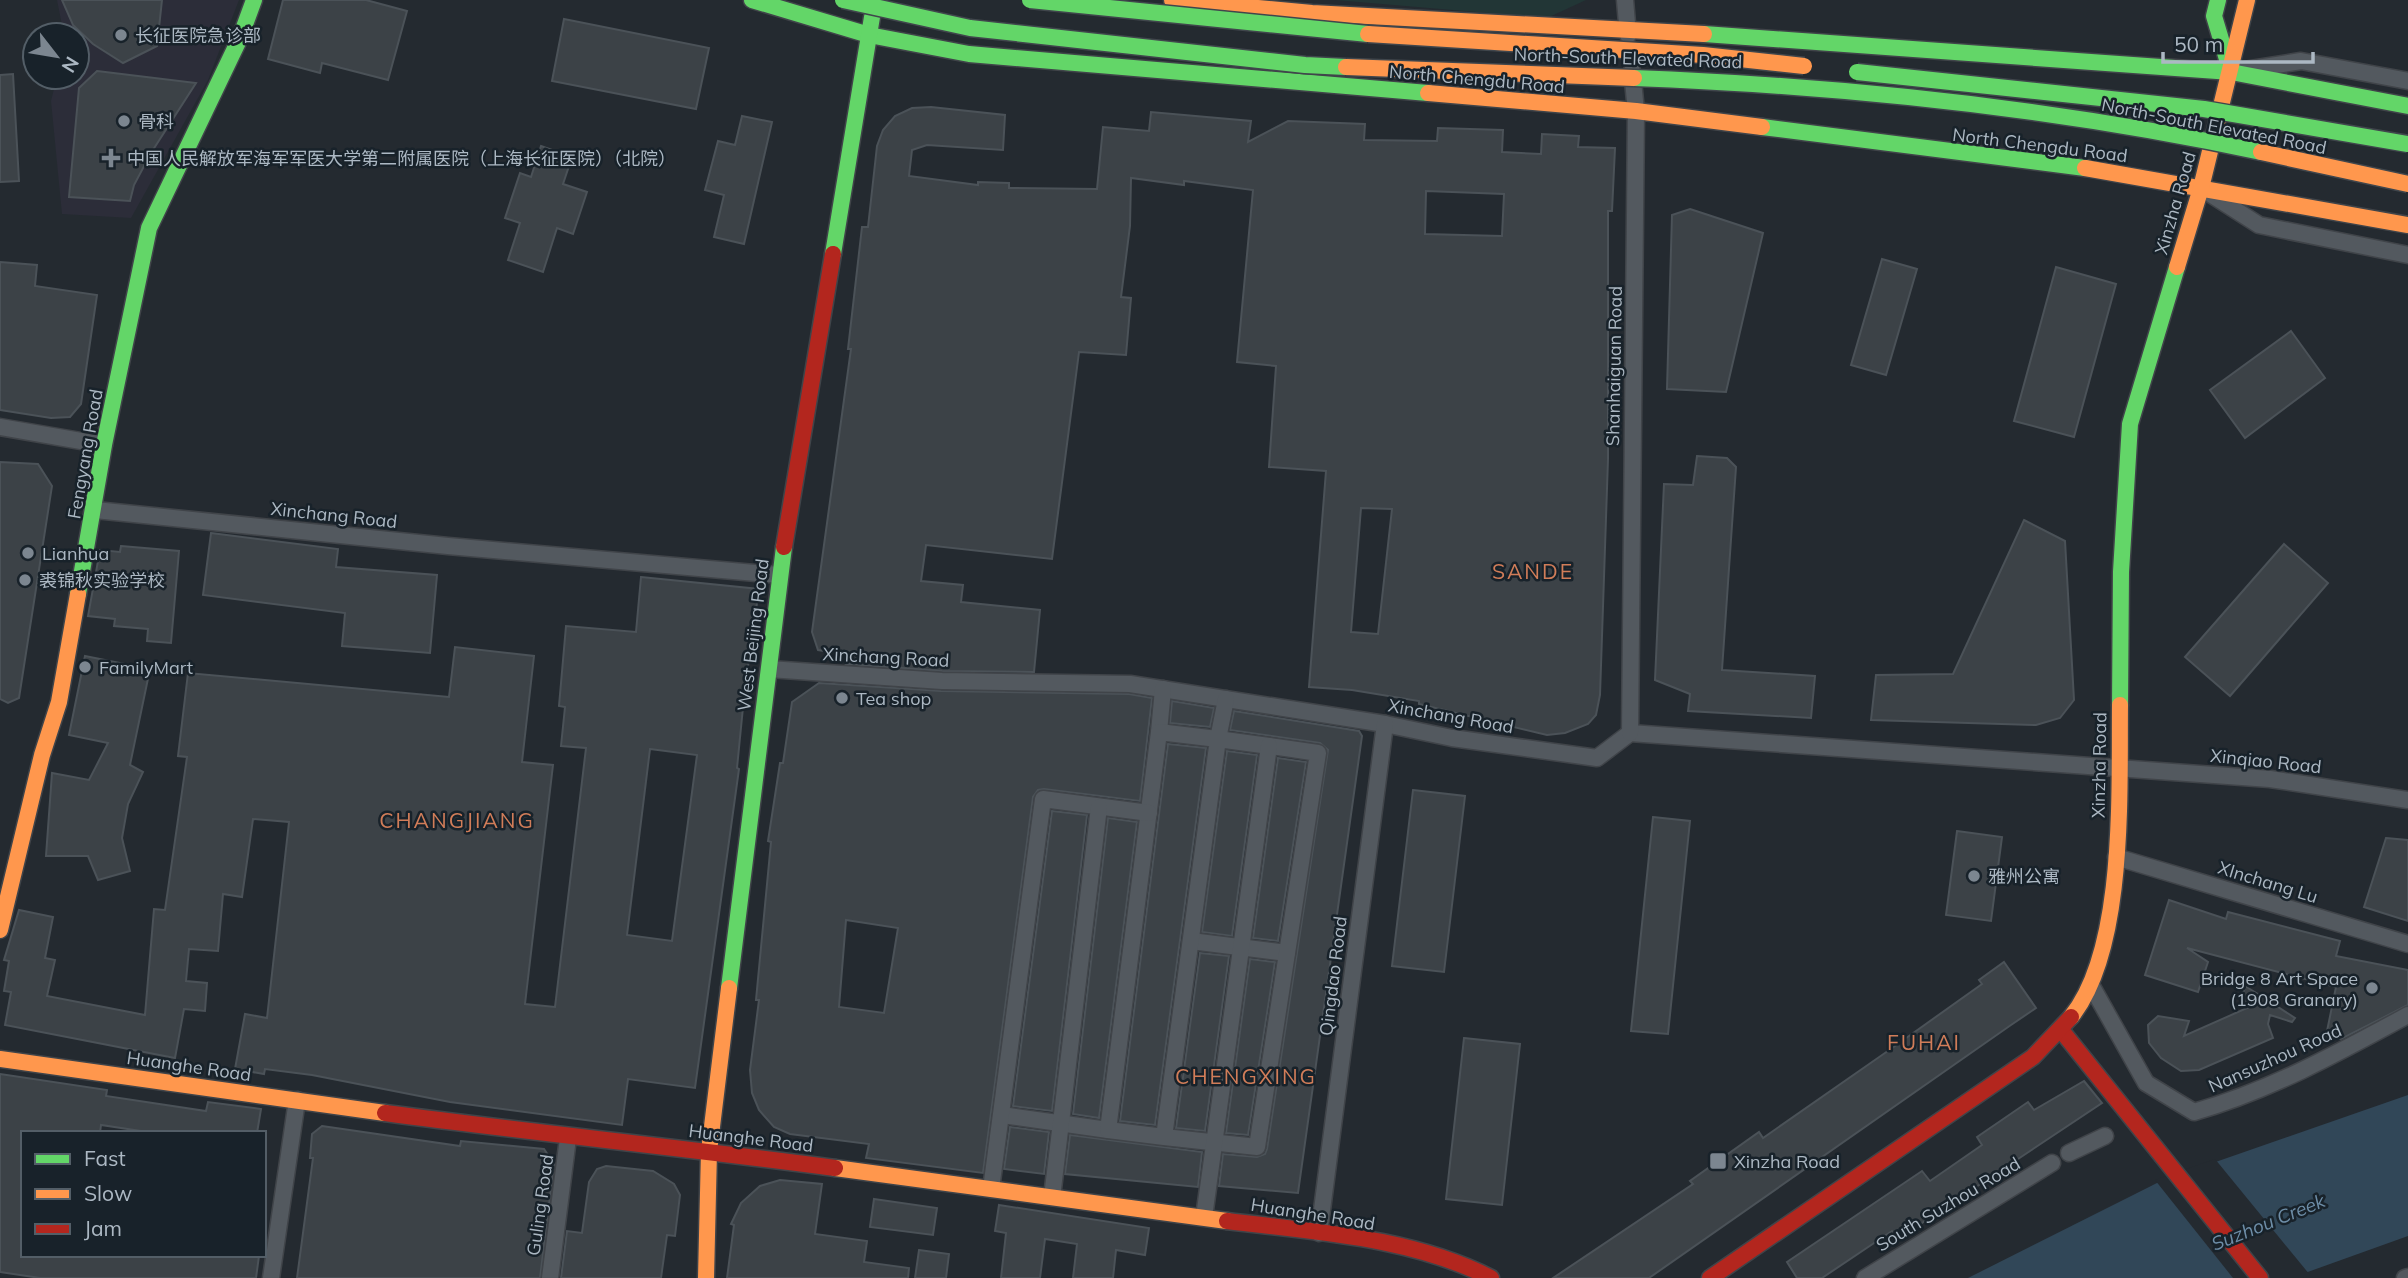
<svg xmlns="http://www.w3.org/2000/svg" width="2408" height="1278" font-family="Mulish,'Noto Sans SC',sans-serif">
<rect width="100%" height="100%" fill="#242a30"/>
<path fill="#2c2d39" d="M57,0H239L208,80L131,218L62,214L51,101L57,77H77V35H64Z"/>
<path fill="#223636" d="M1335,0H1586L1547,18Z"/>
<path fill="#314758" d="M2408,1095V1236L2291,1278H1968L2161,1181Z"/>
<path fill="#242a30" d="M2215,1159L2310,1275L2301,1278H2233L2155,1180Z"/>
<g fill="#3c4247" stroke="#4b5258" stroke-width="2" fill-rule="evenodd">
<path d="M62,0H162L157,46L123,63L93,44L73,25Z"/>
<path d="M283,0H366L407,11L388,80L322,63L320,73L268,59Z"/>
<path d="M564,19L709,48L696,109L552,81Z"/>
<path d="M97,71L196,83L151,153L134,185L130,201L69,197L79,88Z"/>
<path d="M13,74L19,181L0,182V75Z"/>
<path d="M931,107L1005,115L1003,150L927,145L912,150L909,176L978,185V182L1009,183V188L1097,189L1103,127L1149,131L1151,112L1251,121L1248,142L1288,121L1365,124L1364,140L1437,141L1438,128L1503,130L1502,152L1541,154L1542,134L1579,136L1578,147L1615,148L1612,211H1608V459L1600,695L1596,715L1588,724L1565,733L1547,735L1419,704V701L1352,690L1309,687L1326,471L1269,467L1276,366L1237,362L1253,190L1184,181V185L1131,178L1130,226L1121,297L1131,298L1126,355L1079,352L1052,559L926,545L921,581L963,585L961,602L1040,610L1034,672L942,671L847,664L859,656L818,650L812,632L851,349H848L862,227H868L877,146L883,130L895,116L912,108ZM1426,191L1504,194L1502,236L1425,234ZM1361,508L1392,509L1378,634L1351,632Z"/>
<path d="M742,116L772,122L744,244L714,237L724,195L705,190L718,141L735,145Z"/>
<path d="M541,146L572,157L563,184L587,192L573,234L557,228L543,272L508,260L520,223L505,218L520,173L531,177Z"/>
<path d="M1690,209L1763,233L1726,392L1667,389L1672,215Z"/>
<path d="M1882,259L1917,269L1886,375L1851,365Z"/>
<path d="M0,262L37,265L35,286L97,295L81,404L70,417L51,418L0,410Z"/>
<path d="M2056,267L2116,284L2074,437L2014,421Z"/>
<path d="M2291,331L2325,378L2245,438L2210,390Z"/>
<path d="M1697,456L1727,458L1736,467L1722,670L1815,676L1811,718L1688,711L1690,694L1655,680L1664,484L1693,485Z"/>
<path d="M0,462L38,464L52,486L19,698L8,703L0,699Z"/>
<path d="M2024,520L2065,541L2074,700L2060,718L2036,725L1871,720L1876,675L1953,674Z"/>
<path d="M211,533L338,549L336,567L437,575L430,653L342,646L345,613L203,595Z"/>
<path d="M2284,544L2328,583L2230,696L2185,657Z"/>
<path d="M121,546L179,551L171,643L147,641L148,629L114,626L115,619L88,616L100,550L120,552Z"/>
<path d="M641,577L759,589L745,687L737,768L739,769L695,1088L628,1079L622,1125L450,1102L312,1075L265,1069L264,1074L235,1069L245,1014L267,1018L289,822L253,819L242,897L223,894L218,951L189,949L186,981L207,983L205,1011L184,1009L175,1058L5,1025L11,992L4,991L9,961L4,960L19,910L53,917L45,958L55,960L47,996L145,1015L154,909L165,910L187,757L178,756L188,673L449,697L455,647L534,656L522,762L553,765L525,1004L555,1007L586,748L561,746L565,707L559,706L566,626L636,632ZM650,749L697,755L672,941L627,935Z"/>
<path d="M85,656L150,669L130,765L143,772L128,804L122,838L130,871L98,880L88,856H46L52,773L89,780L108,743L69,735Z"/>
<path d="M819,683L941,691L1129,694L1152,698L1140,801L1044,789L1038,790L1033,797L983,1173L866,1158L869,1144L790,1134L774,1127L759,1110L752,1093L750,1070L759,1000H756L771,842L768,841L780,763H783L792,702ZM846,920L898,928L884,1013L839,1007Z"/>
<path d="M1172,701L1214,708L1210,727L1170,723Z"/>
<path d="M1234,711L1359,731L1362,736L1298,1193L1219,1186L1223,1154L1257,1157L1265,1154L1267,1149L1328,750L1320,743L1230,730Z"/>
<path d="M1168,744L1206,748L1155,1125L1120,1121Z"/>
<path d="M1227,751L1257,755L1232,936L1202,932Z"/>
<path d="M1278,758L1306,762L1278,941L1253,938Z"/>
<path d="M1413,790L1465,796L1444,972L1392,966Z"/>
<path d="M1052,811L1087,815L1052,1111L1013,1106Z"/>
<path d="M1653,817L1690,821L1668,1034L1631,1031Z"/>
<path d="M1108,818L1137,822L1099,1118L1073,1114Z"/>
<path d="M1957,831L2002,837L1991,921L1946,915Z"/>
<path d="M2386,838L2408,840V921L2364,907Z"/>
<path d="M2169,900L2226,919L2228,912L2340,941L2336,956L2408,970V1005L2341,1039L2326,1036L2336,987L2187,948L2208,962L2198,992L2145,975Z"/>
<path d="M1200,953L1229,956L1205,1131L1176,1128Z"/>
<path d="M1250,959L1275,962L1248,1135L1226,1133Z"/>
<path d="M2004,962L2036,1008L2011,1025L1649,1278H1553L1693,1184L1690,1181L1759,1132L1763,1138L1895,1046L1982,984L1979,980Z"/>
<path d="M2245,986L2266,999L2271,997L2272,1003L2295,1018L2292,1022L2270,1015L2268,1024L2273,1038L2199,1070L2181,1071L2161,1058L2149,1043L2148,1025L2158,1016L2189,1021L2184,1036L2247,1008L2240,1005Z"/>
<path d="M1464,1038L1520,1044L1502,1205L1446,1199Z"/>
<path d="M0,1074L107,1090L106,1096L206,1111L208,1102L261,1109L257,1133H154L101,1125L100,1133H23V1255H250L259,1256L256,1278H40L0,1272Z"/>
<path d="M2084,1081L2102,1103L1898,1239L1892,1231L1822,1278H1797L1787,1262L1922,1171L1930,1181L1982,1145L1977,1137L2028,1102L2034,1110Z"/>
<path d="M322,1126L460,1146L461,1141L544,1149L554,1164L540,1278H297L313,1158H310L312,1134Z"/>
<path d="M1010,1127L1049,1132L1044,1174L1004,1169Z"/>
<path d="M1070,1135L1202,1152L1198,1187L1065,1174Z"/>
<path d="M606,1166L653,1171L674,1184L680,1195L675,1236L667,1235L661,1278H561L567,1231L582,1233L589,1182L597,1169Z"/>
<path d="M780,1180L822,1184L815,1234L867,1241L864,1262L909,1268L908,1278H727L734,1225L731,1224L741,1203L760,1186Z"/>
<path d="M874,1199L937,1208L933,1235L870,1227Z"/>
<path d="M999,1205L1149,1228L1145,1255L1116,1250L1113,1278H1073L1077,1244L1045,1239L1040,1278H1001L1006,1233L995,1231Z"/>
<path d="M919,1250L949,1254L946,1278H915Z"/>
</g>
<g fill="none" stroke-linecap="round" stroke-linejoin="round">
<g stroke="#404449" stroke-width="19">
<g id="street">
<path d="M1625,0L1628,35"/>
<path d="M2245,70L2301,61L2408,81"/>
<path d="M2212,195L2259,225L2408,255"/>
<path d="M0,427L104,445"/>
<path d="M95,510L448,546L779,575"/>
<path d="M769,669L942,681L1130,684L1385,724L1452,738L1597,758L1630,733L2270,779L2408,800"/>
<path d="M1159,732L1163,689"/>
<path d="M1630,733L1636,111L1632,71"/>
<path d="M2116,857L2408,944"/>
<path d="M1191,941L1287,953"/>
<path d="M2091,985L2146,1083L2194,1112C2269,1091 2340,1052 2408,1015"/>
<path d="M1002,1115L1108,1130"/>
<path d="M1164,1137L1108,1130L1159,732C1212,738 1265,745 1318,753L1257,1147L1164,1137L1218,739L1226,699"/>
<path d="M2069,1153L2105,1136"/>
<path d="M991,1189L1043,799L1149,813"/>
<path d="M1052,1197L1099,807"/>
<path d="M1204,1217L1269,746"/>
<path d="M1319,1233L1385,724"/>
<path d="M271,1278L297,1100"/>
<path d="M550,1278L568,1138"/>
<path d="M1865,1278L2052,1163"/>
<path d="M2405,1278L2408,1277"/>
</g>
</g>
<g stroke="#404449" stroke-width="19">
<g id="fast">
<path d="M752,0L869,35L969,54L1428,93"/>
<path d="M2218,0L2214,16L2229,66"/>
<path d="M1704,34L2231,72L2408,106"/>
<path d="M1762,127L2085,168"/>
<path d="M833,254L872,17"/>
<path d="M78,594L104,445L149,228L240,38L254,0"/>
<path d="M2120,705L2121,572L2130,424L2177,267"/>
<path d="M729,988L784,547"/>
</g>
</g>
<g stroke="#404449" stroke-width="19">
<g id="slow">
<path d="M1172,0L1312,13L1704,34"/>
<path d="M1428,93L1636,111L1762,127"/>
<path d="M2085,168L2408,225"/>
<path d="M2177,267L2201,188L2247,0"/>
<path d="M0,930L42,755L59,702L78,594"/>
<path d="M2071,1017C2126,949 2119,791 2120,705"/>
<path d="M0,1059L385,1113"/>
<path d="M835,1168L1227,1221"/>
<path d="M706,1278L709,1151L729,988"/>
</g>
</g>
<g stroke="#404449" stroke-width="19">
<g id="jam">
<path d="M784,547L833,254"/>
<path d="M2061,1030L2260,1278"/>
<path d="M385,1113C535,1133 685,1148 835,1168"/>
<path d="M1227,1221C1315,1232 1411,1237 1491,1278"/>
<path d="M1710,1278L2033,1057L2071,1017"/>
</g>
</g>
<use href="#street" stroke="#53595f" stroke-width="16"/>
<use href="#fast" stroke="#63d668" stroke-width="16"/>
<use href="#slow" stroke="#ff974d" stroke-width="16"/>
<use href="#jam" stroke="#b3261e" stroke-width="16"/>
<g stroke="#40464c" stroke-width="19" stroke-linecap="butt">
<g id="fast-bridge">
<path d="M843,0L970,28L1305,65L1346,67"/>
<path d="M1030,0L1368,34"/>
<path d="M1857,72L2204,109L2408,144"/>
<path d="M1634,78C1844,86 2056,108 2261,152"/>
</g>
</g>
<g stroke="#40464c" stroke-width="19" stroke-linecap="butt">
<g id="slow-bridge">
<path d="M1368,34L1703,55L1804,66"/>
<path d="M1346,67L1634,78"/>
<path d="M2261,152L2408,184"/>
</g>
</g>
<use href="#fast-bridge" stroke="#63d668" stroke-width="16"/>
<use href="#slow-bridge" stroke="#ff974d" stroke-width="16"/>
</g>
<g fill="#7c8690" stroke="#18222a" stroke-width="2.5">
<circle cx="121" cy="35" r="7"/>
<circle cx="124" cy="121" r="7"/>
<path d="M107.5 147.5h7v7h7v7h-7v7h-7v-7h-7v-7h7z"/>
<circle cx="28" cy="553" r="7"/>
<circle cx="25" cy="580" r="7"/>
<circle cx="85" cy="667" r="7"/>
<circle cx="842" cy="698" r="7"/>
<circle cx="1974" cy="876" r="7"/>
<circle cx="2372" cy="988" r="7"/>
<rect x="1709" y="1152" width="18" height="18" rx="3.5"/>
</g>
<g text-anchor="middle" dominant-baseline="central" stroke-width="5" stroke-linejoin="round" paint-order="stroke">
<g font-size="18" fill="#acb8c3" stroke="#18222a" text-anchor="start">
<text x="135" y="35">长征医院急诊部</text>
<text x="138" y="121">骨科</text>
<text x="127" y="158">中国人民解放军海军军医大学第二附属医院（上海长征医院）（北院）</text>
<text x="42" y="553">Lianhua</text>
<text x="39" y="580">裘锦秋实验学校</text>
<text x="99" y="667">FamilyMart</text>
<text x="856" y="698">Tea shop</text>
<text x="1988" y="876">雅州公寓</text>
<text x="2358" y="978" text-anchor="end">Bridge 8 Art Space<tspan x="2358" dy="21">(1908 Granary)</tspan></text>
<text x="1734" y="1161">Xinzha Road</text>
</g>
<g font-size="18" fill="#acb8c3" stroke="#18222a">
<text transform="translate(1628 58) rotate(2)">North-South Elevated Road</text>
<text transform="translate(1477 79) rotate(5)">North Chengdu Road</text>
<text transform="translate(2214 126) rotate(11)">North-South Elevated Road</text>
<text transform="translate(2040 145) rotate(7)">North Chengdu Road</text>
<text transform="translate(2175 203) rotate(-74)">Xinzha Road</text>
<text transform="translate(1614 366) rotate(-89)">Shanhaiguan Road</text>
<text transform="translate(85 454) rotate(-80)">Fengyang Road</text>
<text transform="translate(334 515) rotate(6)">Xinchang Road</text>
<text transform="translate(753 635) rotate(-83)">West Beijing Road</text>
<text transform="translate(886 657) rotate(3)">Xinchang Road</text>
<text transform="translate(1451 716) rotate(10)">Xinchang Road</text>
<text transform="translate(2266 761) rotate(6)">Xinqiao Road</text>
<text transform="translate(2099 765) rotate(-89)">Xinzha Road</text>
<text transform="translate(2268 882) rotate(17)">XInchang Lu</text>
<text transform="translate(1333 976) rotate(-83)">Qingdao Road</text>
<text transform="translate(2275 1058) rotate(-24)">Nansuzhou Road</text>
<text transform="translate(189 1066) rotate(8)">Huanghe Road</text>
<text transform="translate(751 1138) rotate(7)">Huanghe Road</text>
<text transform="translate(1948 1204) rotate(-31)">South Suzhou Road</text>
<text transform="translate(540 1205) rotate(-82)">Guling Road</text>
<text transform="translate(1313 1214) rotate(9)">Huanghe Road</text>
</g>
<g font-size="19" font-style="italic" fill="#6d8da7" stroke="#18222a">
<text transform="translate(2268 1222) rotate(-22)">Suzhou Creek</text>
</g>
<g font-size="21" letter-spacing="2" fill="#d17d59" stroke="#18222a">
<text x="1533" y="571">SANDE</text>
<text x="457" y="820">CHANGJIANG</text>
<text x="1924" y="1042">FUHAI</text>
<text x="1246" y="1076">CHENGXING</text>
</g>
</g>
<rect x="21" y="1131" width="245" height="126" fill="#18222a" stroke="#535e67" stroke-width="2"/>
<rect x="35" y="1154" width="35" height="10" fill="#63d668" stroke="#535e67" stroke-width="2"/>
<text x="84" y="1166" font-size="21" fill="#acb8c3">Fast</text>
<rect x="35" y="1189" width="35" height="10" fill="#ff974d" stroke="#535e67" stroke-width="2"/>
<text x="84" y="1201" font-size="21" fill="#acb8c3">Slow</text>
<rect x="35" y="1224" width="35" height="10" fill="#b3261e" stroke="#535e67" stroke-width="2"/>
<text x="84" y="1236" font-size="21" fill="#acb8c3">Jam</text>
<g transform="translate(56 56) rotate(121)"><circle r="33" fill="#18222a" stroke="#535e67" stroke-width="2"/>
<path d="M0-5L12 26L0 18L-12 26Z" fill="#7c8690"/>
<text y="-10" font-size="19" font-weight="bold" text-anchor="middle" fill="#acb8c3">N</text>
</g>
<path d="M2163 52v10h150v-10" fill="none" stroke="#acb8c3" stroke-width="3.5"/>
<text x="2174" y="52" font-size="21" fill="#acb8c3" stroke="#18222a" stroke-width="5" paint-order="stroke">50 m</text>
</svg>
